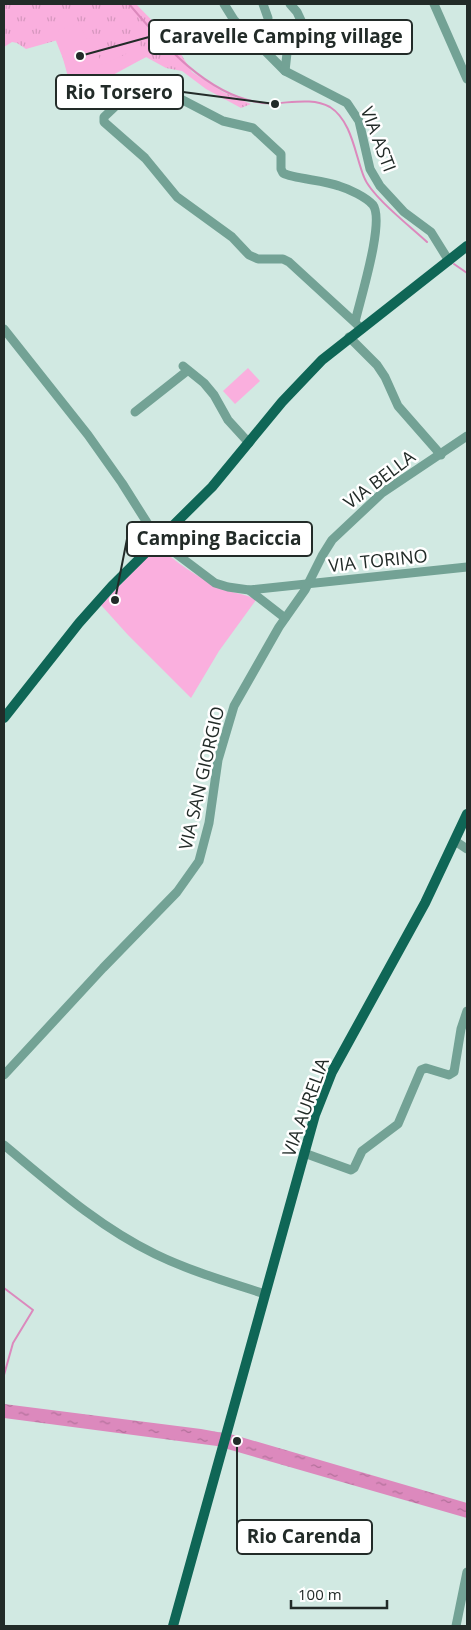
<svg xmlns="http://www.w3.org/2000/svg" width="471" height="1630" font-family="'Open Sans',sans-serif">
<defs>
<pattern id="grass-tufts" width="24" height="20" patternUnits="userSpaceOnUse" patternTransform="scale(1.25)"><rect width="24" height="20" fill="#faafde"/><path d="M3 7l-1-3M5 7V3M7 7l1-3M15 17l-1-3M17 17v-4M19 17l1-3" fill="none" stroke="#d697be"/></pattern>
<pattern id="water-ripples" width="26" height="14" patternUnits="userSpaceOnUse" patternTransform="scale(1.25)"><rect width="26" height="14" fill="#dc89bd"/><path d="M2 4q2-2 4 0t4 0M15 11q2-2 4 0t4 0" fill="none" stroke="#b2709a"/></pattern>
</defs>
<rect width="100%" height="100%" fill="#d1e9e2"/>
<path fill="url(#grass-tufts)" d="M4,4H136L174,43L192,72L223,92L251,104L241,108L206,89L182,71L166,68L146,57L100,82L71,78L68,77L58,40L26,49L17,43L12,42L4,47Z"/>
<g fill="#faafde">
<path d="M79,23L87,40L99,35L102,43L95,47L102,65L126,54L131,41L137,38L146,57L83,87L72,81L56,41L59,30Z"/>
<path d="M248,368L260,381L235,404L223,391Z"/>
<path d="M158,546C175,562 200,579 223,589C234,594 245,593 256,600L219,651L191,698L128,635L101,605Z"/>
</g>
<path fill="url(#water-ripples)" d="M4,1404L201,1429L234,1435L467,1503V1518L217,1446L4,1418Z"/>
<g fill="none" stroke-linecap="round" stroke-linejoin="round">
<g stroke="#dc89bd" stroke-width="2">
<path d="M129,4C162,43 208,97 263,103C284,105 310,96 330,107C352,121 355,155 364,177C371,196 411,227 427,242"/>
<path d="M454,264L467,273"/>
<path d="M4,1288L33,1310L13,1343L4,1375"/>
</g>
<g stroke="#73a295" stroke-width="9">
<path d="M224,4L234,20L285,71L347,103L359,121L370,169L380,186L404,212L431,232L449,261"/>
<path d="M263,4L268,18"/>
<path d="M434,4L467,79"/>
<path d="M285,71L287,53L303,37L305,29L297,12L290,4"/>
<path d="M355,322C360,300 385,221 373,205C366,197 349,189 339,186C324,180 294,179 283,173L281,169V154L253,128L223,121L152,84L143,82L139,84L104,117V122L145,158L177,197L232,237L249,255L258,259H283L289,262L362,329"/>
<path d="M4,329L88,435L122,483L158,540L215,583L228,587L249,590L467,567"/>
<path d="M349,337L377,365L385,377L398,406L441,455"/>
<path d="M183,366L204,383L214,395L228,420L249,443"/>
<path d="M135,412L187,371"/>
<path d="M249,590L285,618"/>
<path d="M455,841L467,849"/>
<path d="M4,1075L103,968L177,892L199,861L209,823L218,760L234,706L279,627L305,590L322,556L332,540L382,493L467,436"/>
<path d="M4,1145C51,1184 99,1227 155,1254C190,1271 228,1282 265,1294"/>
<path d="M304,1153L351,1170L354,1168L362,1151L398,1124L421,1070L426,1068L449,1075L454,1072L461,1029L467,1011"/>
<path d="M456,1626L467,1572"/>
</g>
<g stroke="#0f6656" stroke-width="10">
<path d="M4,718L79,623L112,586L212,487L282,402L322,360L467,246"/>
<path d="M173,1626L315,1115L332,1072L425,903L467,814"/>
</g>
</g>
<g text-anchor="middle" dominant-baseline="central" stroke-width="5" stroke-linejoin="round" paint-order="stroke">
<g font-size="18" fill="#222b28" stroke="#fff">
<text transform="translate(379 139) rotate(69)">VIA ASTI</text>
<text transform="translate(379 479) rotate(-37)">VIA BELLA</text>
<text transform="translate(378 560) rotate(-6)">VIA TORINO</text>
<text transform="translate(201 778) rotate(-77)">VIA SAN GIORGIO</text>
<text transform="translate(305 1107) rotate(-70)">VIA AURELIA</text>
</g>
</g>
<path fill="none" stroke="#222b28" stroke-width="2" d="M80 56L149 37M275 104L183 92M115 600L127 539M237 1441L237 1537"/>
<g fill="#222b28" stroke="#fff" stroke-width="2">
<circle cx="80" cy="56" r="5"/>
<circle cx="275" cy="104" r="5"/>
<circle cx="115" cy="600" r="5"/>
<circle cx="237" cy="1441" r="5"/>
</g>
<g fill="#fff" stroke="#222b28" stroke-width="2">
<rect x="149" y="20" width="263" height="34" rx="5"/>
<rect x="56" y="75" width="127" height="34" rx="5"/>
<rect x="127" y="522" width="185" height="34" rx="5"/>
<rect x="237" y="1520" width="135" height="34" rx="5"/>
</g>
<g font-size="19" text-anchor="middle" font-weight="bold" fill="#222b28">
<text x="281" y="43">Caravelle Camping village</text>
<text x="119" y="99">Rio Torsero</text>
<text x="219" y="545">Camping Baciccia</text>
<text x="304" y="1543">Rio Carenda</text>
</g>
<rect width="471" height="1630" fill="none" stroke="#222b28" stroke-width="10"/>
<path d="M291 1600v8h96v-8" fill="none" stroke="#222b28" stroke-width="2.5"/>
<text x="298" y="1600" font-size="15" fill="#222b28" stroke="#ffffff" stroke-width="4" paint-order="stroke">100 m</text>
</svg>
